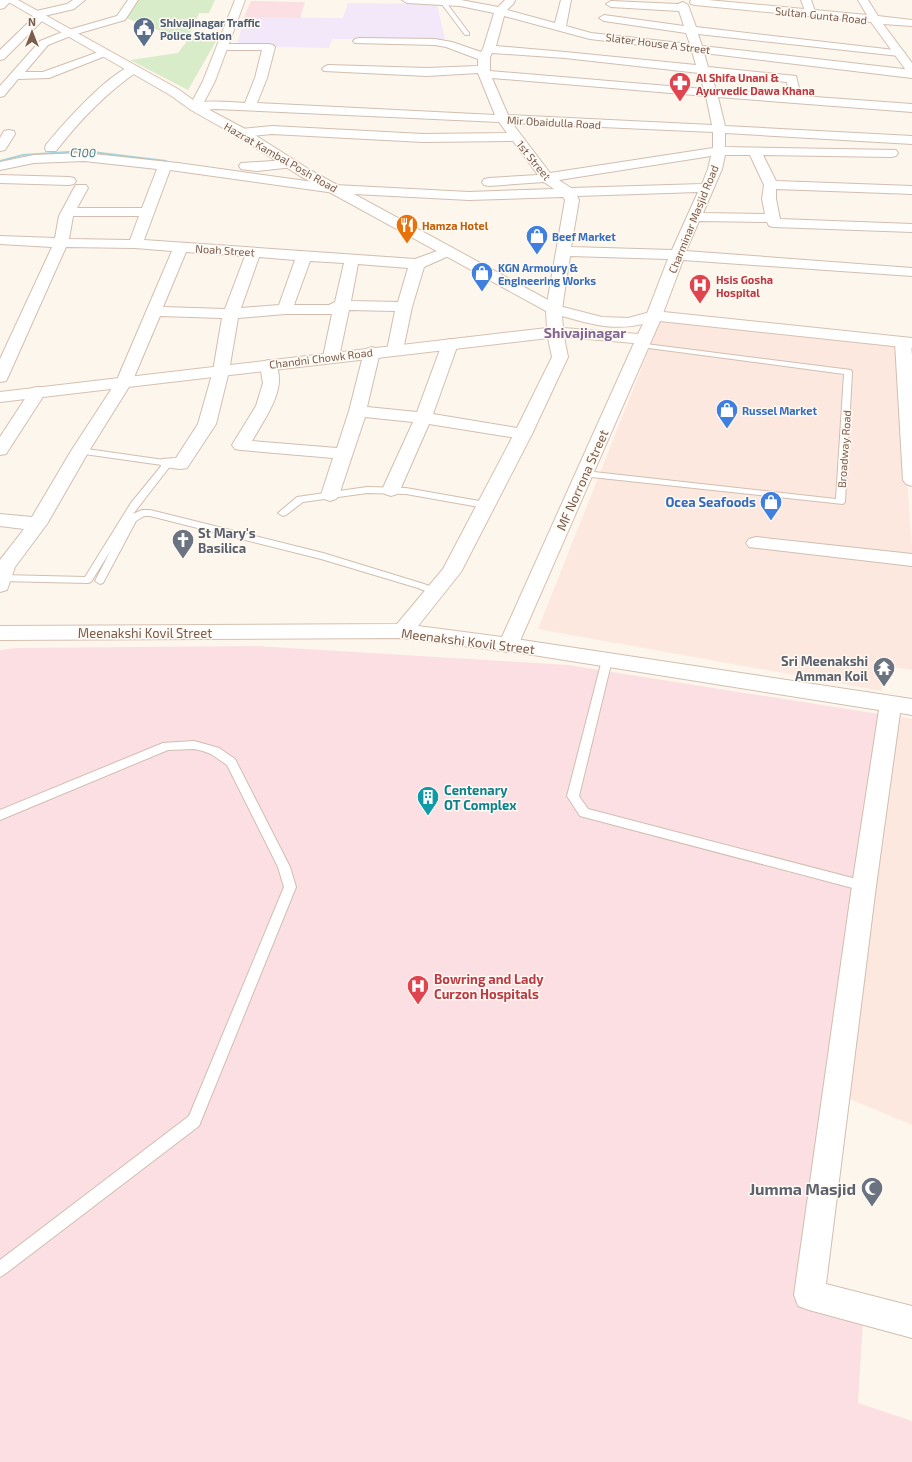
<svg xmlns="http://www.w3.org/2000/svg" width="912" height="1462" font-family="'Exo 2',sans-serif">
<rect width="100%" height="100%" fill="#fdf6ec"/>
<g fill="#fde8e0">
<path d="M661,319L898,345L912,550V670L883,666L882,691L538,629Z"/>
<path d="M896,716L912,719V1125L845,1097Z"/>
</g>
<path fill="#f3e8fa" d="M348,3L437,4L445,39H332L329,48L237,46L244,17L343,18Z"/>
<g fill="#fbdfe3">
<path d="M251,1L305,2L300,18L244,17Z"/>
<path d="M256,646L568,665L879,714L794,1299L863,1319L858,1403L912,1421V1462H0V650L17,648Z"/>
</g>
<path fill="#d8ecc9" d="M136,0H215L209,13H199L189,36H219L188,90L130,60L178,53L187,41L126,18Z"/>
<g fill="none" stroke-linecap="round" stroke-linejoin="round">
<path fill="#a5d3da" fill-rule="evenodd" d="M84,150L166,160L168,161L166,162L84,152L23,156L0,162V160L23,154Z"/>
<g stroke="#d1beb0" stroke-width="2">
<g id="lane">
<path d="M441,1H445L469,33V35H465L441,3Z"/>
<path d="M638,343L851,370L852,372L845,502L843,504L582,476L580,474L582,472L585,471L836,499L844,374L641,347H638Z"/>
<path d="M80,448L171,461L172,463L171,465L133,514L142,510H150L323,553L424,584L439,590L440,592L435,595L418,588L321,559L150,516H144L136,521L103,583L100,584L95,581L111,550L91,582L88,583L0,581V575H2L85,577L131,503L162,465L77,453L76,451Z"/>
<path d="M367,487L406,488L485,502L490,505L485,508L406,494L367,493L303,502L286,515L283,516L278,513L297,497Z"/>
<path d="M607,656L611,657L612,660L579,796L588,809L864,881L868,882L870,886L868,890L864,891L580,816L567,796L602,660L603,657Z"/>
<path d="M194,741L219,748L235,759L290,867L296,887L199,1126L5,1274L0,1277V1260L189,1116L284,887L278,867L227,765L211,754L203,751L194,749L168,750L0,820V810L163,743Z"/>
</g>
</g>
<g stroke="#d1beb0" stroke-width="2">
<g id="street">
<path d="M0,0H12L4,8L0,9Z"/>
<path d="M73,0H85L74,9L44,16L45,17L44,19L4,59L0,60V50L34,17L31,14L32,12L67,4Z"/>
<path d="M128,0H138L125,20L73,35L48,45L25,72H43L104,50L108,51L110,53L108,55L49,78L18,79L4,96L0,97V86L40,41L65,31L117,16Z"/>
<path d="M402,0H461L498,7L505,0H515L514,3L507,10L555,23L561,0H571L566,26L591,33L690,44L686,33L604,21L599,18L604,15L684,26L679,11L611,7L606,4L611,1L678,4L683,2L688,5L696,27L903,51L905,53L903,55L899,56L698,34L702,46L912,70V78L704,53L708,67L796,76L801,96L912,104V112L718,97L725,126L912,136V144L725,133V147L896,150L898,153L896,156L891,157L763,155L776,181L912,186V194L776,189V199L780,219L912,224V232L774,227L769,226L767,222L699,221L686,251L912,268V276L683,260L662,316L660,319L654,321L648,319L646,316L668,259L570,256L562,309L559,312L554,314L549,312L546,309L565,200L563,197L469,200L335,193L170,170L144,240L415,259L448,247L453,248L455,251L453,254L424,267L412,307L403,350L401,353L395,355L389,353L387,350L395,311L349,310L339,357L337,360L331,362L325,360L323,357L332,314H285L238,318L229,371L216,424L187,468L181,469L162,467L159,463L162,459L176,458L198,424L213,371L222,318L160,316L132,382L89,451L47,524L15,567L7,590L0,592V560L24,529L0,526V514L32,517L71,451L116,382L172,251L135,248L66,247L8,377L6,381L0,382V359L52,247L0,244V236L55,238L59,216L74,188L76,185H86L88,188L77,208H142L157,169L84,161L34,163L0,170V162L34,155L84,153L178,163L335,185L469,192L554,189L544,182L489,186L484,185L482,182L484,179L489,178L538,175L513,141L423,142L272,134L242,137L237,136L236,133L237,130L242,129L272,126L423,134L507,133L499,122L216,109L195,111L191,110L189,107L191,104C208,100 227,102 245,103L255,78L262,50H223L219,49L217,47L219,45L223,44H269L273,45L275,47L267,78L257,103L495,115L478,73L427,76L324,71L322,69L324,67L328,65L427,68L478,66V59L446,47L435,45L355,43L353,41L355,39L359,38L435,39L452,42L481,52L483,49L494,13L460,6L407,3ZM504,16L590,39L692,51L696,65L565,52L496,46ZM492,53L565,58L699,73L704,89L490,71V57ZM711,74L787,82L789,95L716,90ZM492,78L706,96L712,125L508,115ZM512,123L713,132V148L550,173ZM725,155H750L764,185L762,199L765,214L703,213L722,169ZM711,156L708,169L702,184L571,188L559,180ZM698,192L672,250L571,247L579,200L577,196ZM73,216H139L130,240L69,239ZM186,252L245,256L225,309L163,307ZM259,257L295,260L279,305L241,308ZM310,261L344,263L335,302L329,305H294ZM358,264L408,268L398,302L351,301Z"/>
<path d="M801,0H811L816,14L815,16H807Z"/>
<path d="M134,65L138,67L140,69L138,71C106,93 80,120 56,151H46L45,148L46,145C63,124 109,72 134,65Z"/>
<path d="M9,130L14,131L15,134L5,150L0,151V138L4,131Z"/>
<path d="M289,160L294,161L296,164L294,167L257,171L241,169L239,166L241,163Z"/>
<path d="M0,175L69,177L74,178L76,181L74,184L69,185L0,183Z"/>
<path d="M903,337L909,339L911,342L912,356V486L906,484L903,480L895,342L897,339Z"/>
<path d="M450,339L456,341L458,344L433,414L529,430L532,434L529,438L523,439L429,424L400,490L397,494L391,496L385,494L382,490L413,422L365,417L339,495L336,499L330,501L324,499L321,495L333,458L241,450L235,449L232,445L256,406L263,383L260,365L262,362L268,360L274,362C290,385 264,420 252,441L337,448L349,411L364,352L366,349L372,347L378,349L380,352L367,407L417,412L442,344L444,341Z"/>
<path d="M38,387L44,388L46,392L6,454L0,455V437L32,388Z"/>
<path d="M756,537L912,554V566L749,547L746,543L749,539Z"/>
<path d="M509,638L912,699V715L900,713L876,886L826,1284L912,1306V1338L809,1310L798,1306L794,1295L852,886L879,710L502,650L499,645L502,640Z"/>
</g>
</g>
<g stroke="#d6c0b0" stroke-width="2">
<g id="secondary">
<path d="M5,0H18L178,89L193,100L203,81L235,0H245L215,81L202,106L247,130L310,170L559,306L602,317L628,318L654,311L912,338V348L660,321L516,650L509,652L403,638L0,640V626L397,624L443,569L514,434L552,357L548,338L0,402V392L547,328L546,311L300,176L237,136L191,110L170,95ZM562,316C590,324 614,331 643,324L638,334L563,328ZM564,337L634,343L502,637L418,626L461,572L532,434L568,357Z"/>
<path d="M691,0H708L867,15L858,0H868L878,16L912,20V26L883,24L912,63V75L908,73L871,22L695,5L691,4L690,2Z"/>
</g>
</g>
<use href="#lane" fill="#fff" fill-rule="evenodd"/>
<use href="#street" fill="#fff" fill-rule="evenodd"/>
<use href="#secondary" fill="#fff" fill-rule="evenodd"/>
</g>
<defs>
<g id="civic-pin" transform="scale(1.15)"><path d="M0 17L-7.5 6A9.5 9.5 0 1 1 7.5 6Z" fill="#5c6f8a" stroke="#fffaf3"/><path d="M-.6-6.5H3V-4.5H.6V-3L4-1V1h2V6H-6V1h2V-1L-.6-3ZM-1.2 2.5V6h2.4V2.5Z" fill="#fff"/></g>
<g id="pharmacy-pin" transform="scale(1.15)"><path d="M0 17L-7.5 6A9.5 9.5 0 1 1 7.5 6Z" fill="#e0444e" stroke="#fffaf3"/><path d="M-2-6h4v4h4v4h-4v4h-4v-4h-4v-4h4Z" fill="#fff"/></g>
<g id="restaurant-pin" transform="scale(1.15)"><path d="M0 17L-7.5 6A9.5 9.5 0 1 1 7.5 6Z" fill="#e8710a" stroke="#fffaf3"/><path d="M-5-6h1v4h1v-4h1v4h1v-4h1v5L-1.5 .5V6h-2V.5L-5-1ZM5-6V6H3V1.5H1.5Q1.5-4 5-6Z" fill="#fff"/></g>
<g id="shop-pin" transform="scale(1.15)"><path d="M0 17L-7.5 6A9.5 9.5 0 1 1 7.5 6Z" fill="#3f7fe0" stroke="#fffaf3"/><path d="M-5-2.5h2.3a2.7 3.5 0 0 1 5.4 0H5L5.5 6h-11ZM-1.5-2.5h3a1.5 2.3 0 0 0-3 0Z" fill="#fff"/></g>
<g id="hospital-pin" transform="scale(1.15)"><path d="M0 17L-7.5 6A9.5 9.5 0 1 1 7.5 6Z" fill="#e0444e" stroke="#fffaf3"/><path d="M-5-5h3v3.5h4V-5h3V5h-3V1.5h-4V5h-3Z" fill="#fff"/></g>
<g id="church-pin" transform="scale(1.15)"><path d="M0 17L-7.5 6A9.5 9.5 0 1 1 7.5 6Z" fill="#6b7280" stroke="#fffaf3"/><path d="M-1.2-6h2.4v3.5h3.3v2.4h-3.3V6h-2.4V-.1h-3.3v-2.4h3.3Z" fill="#fff"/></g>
<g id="temple-pin" transform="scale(1.15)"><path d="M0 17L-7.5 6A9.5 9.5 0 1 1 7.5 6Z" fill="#6b7280" stroke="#fffaf3"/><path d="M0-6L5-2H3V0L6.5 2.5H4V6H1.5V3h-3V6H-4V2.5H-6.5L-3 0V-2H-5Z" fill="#fff"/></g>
<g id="building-pin" transform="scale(1.15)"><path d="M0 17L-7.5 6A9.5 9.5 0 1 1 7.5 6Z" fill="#0f9aa8" stroke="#fffaf3"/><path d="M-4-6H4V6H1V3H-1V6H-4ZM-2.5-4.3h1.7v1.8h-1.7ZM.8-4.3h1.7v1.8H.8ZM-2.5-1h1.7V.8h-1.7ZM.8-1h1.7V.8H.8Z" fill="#fff"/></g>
<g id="mosque-pin" transform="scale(1.15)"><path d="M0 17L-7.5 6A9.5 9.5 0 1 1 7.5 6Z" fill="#6b7280" stroke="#fffaf3"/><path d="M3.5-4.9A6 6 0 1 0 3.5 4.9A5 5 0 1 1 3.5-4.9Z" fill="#fff"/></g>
</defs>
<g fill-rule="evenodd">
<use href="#civic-pin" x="144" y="28"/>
<use href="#pharmacy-pin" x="680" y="83"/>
<use href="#restaurant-pin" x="407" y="225"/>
<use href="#shop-pin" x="537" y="236"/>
<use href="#shop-pin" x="482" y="273"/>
<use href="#hospital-pin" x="700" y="285"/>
<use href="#shop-pin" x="727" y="410"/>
<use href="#shop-pin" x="771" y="502"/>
<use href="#church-pin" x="183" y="540"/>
<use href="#temple-pin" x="884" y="668"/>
<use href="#building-pin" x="428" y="797"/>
<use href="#hospital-pin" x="418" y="986"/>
<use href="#mosque-pin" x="872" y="1188"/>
</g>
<g text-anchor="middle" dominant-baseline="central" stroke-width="3" stroke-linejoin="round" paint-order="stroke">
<g font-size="11" fill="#7a5c4d" stroke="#fffaf3">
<text transform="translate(821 15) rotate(6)">Sultan Gunta Road</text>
<text transform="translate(658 43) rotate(7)">Slater House A Street</text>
<text transform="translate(554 122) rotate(3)">Mir Obaidulla Road</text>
<text transform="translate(281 157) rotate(30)">Hazrat Kambal Posh Road</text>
<text transform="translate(534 160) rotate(51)">1st Street</text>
<text transform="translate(693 219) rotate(-68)">Charminar Masjid Road</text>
<text transform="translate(225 250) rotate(4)">Noah Street</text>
<text transform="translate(321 358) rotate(-7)">Chandni Chowk Road</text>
<text transform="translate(844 449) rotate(-86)">Broadway Road</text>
</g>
<g font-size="11" font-weight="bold" fill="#4e5e75" stroke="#fffaf3" text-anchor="start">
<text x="160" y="22">Shivajinagar Traffic<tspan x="160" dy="13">Police Station</tspan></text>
</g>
<g font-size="11" font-weight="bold" fill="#be3a42" stroke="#fffaf3" text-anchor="start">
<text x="696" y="77">Al Shifa Unani &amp;<tspan x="696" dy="13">Ayurvedic Dawa Khana</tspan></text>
<text x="716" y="279">Hsis Gosha<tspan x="716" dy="13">Hospital</tspan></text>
</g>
<g font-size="11" font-weight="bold" fill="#c56008" stroke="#fffaf3" text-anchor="start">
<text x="422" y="225">Hamza Hotel</text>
</g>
<g font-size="11" font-weight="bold" fill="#366cbe" stroke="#fffaf3" text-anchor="start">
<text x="552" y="236">Beef Market</text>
<text x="498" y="267">KGN Armoury &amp;<tspan x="498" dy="13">Engineering Works</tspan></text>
<text x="742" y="410">Russel Market</text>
</g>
<g font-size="12" font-style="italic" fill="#437c86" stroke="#fffaf3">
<text transform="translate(83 152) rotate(1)">C100</text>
</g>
<g font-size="13" fill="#7a5c4d" stroke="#fffaf3">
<text transform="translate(582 480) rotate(-66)">MF Norrona Street</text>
<text x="145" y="633">Meenakshi Kovil Street</text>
<text transform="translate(468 641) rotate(7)">Meenakshi Kovil Street</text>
</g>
<g font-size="13" font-weight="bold" fill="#366cbe" stroke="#fffaf3" text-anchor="end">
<text x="756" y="502">Ocea Seafoods</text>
</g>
<g font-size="13" font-weight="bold" fill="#5b616d" stroke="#fffaf3" text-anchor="start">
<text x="198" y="533">St Mary's<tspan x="198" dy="15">Basilica</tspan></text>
<text x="868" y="661" text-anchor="end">Sri Meenakshi<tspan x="868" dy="15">Amman Koil</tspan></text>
</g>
<g font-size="13" font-weight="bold" fill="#0d838f" stroke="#fffaf3" text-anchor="start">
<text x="444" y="790">Centenary<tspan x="444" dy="15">OT Complex</tspan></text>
</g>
<g font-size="13" font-weight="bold" fill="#be3a42" stroke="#fffaf3" text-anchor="start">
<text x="434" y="979">Bowring and Lady<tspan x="434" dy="15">Curzon Hospitals</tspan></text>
</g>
<g font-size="14" font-weight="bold" fill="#846695" stroke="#fffaf3">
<text x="585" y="332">Shivajinagar</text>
</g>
<g font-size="16" font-weight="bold" fill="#5b616d" stroke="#fffaf3" text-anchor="end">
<text x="856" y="1188">Jumma Masjid</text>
</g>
</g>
<g transform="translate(32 32)" stroke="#fffaf3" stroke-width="3" paint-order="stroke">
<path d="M0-3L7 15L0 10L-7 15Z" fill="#7a5c4d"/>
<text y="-6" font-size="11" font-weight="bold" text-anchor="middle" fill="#7a5c4d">N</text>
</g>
</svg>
